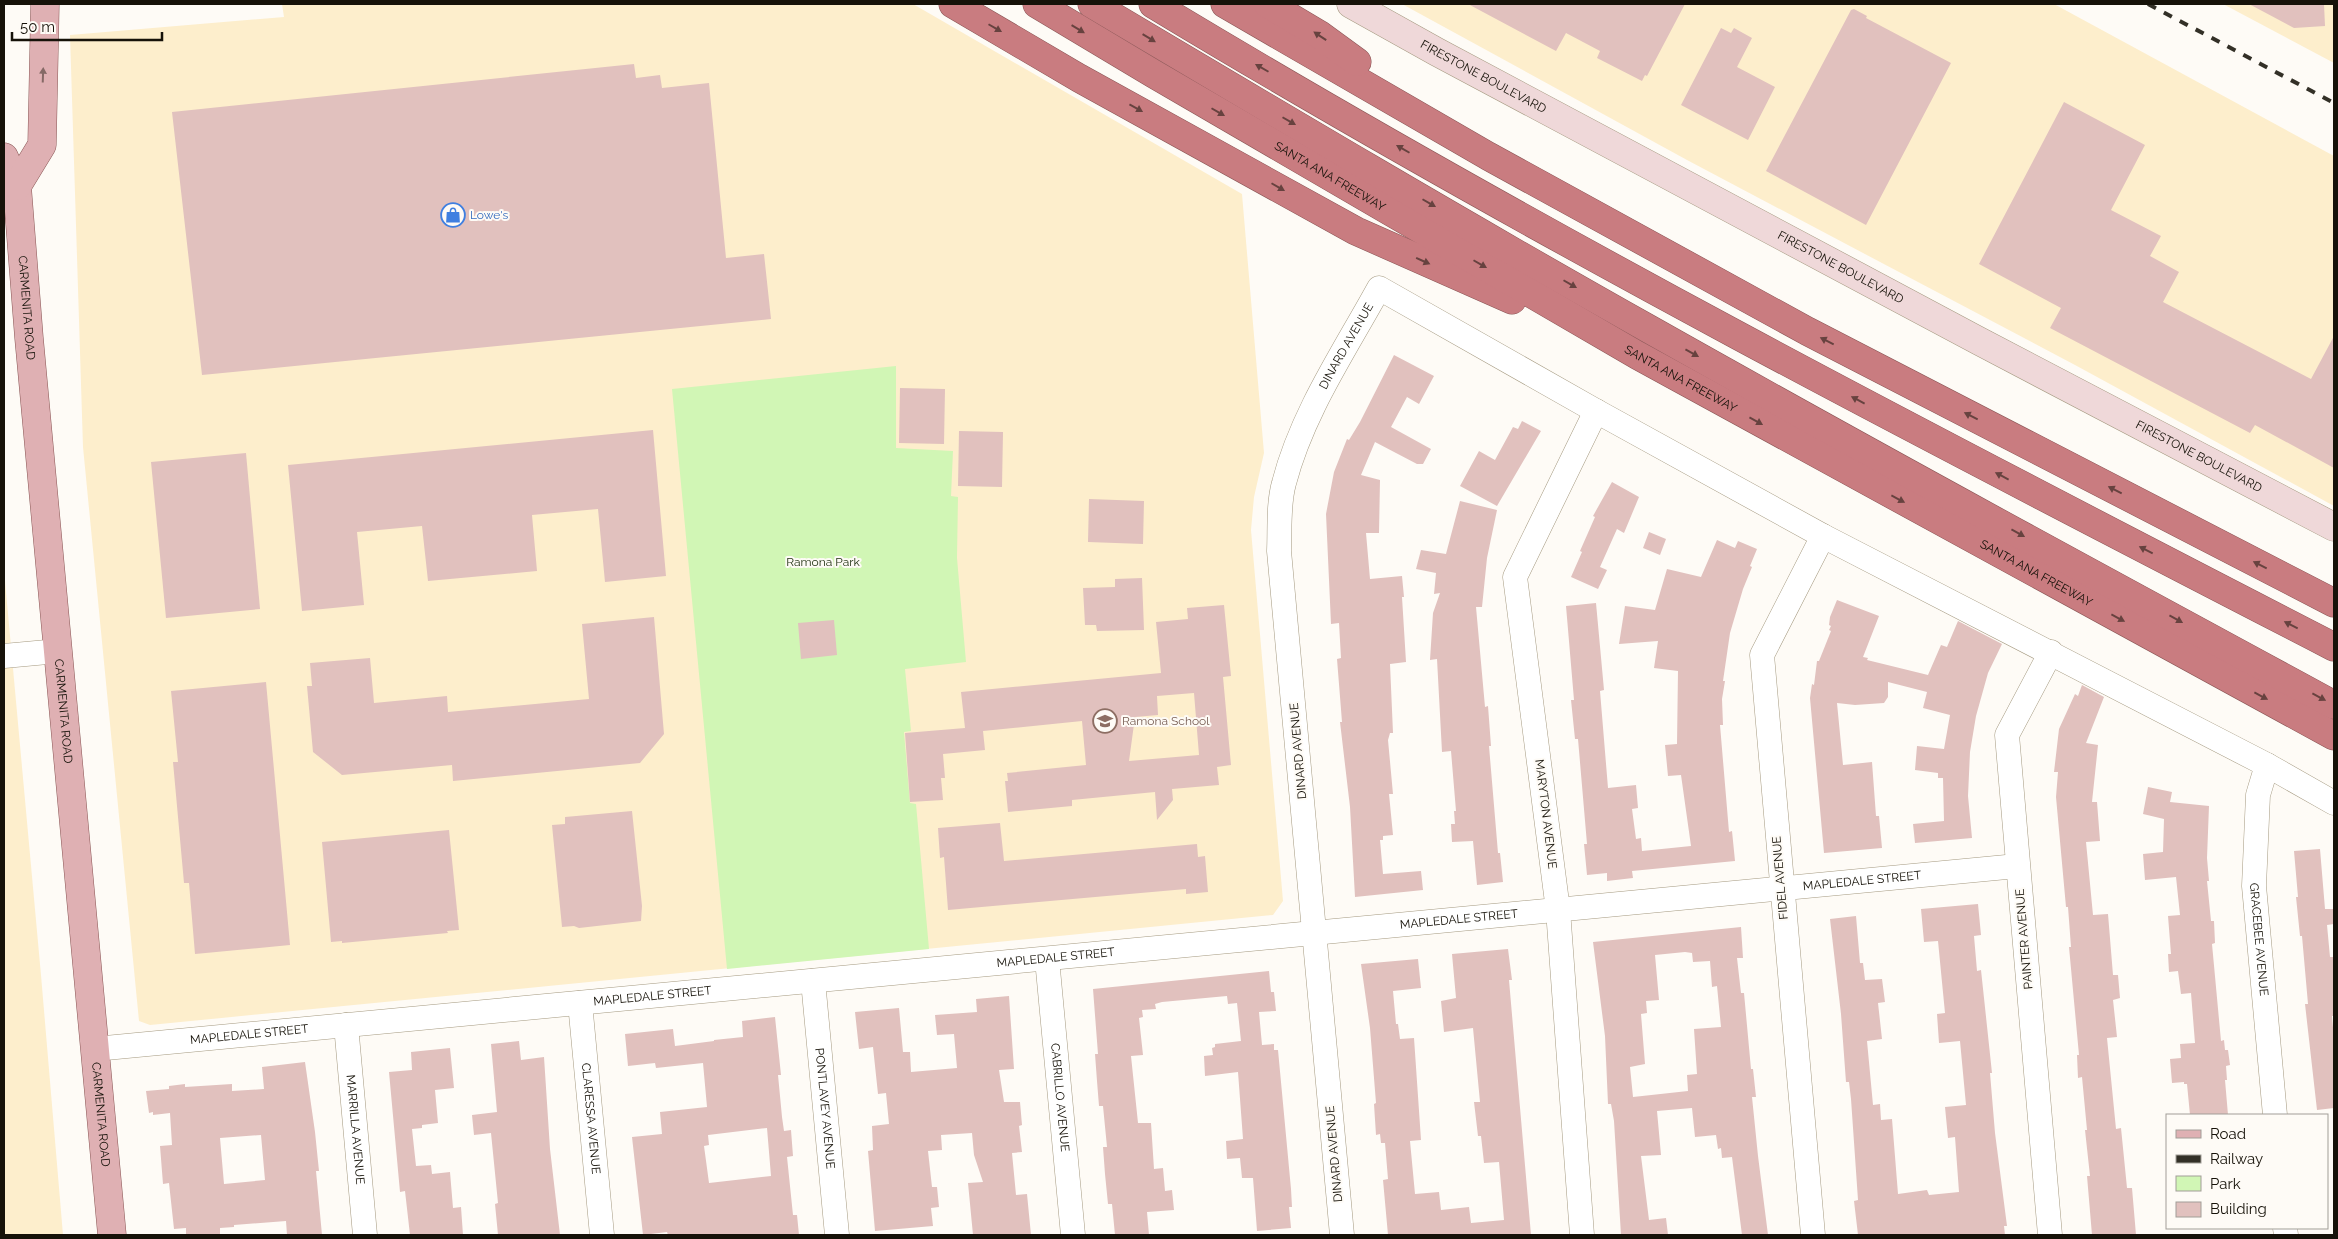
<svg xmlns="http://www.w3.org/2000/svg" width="2338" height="1239" font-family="Raleway,sans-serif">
<rect width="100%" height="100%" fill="#fefbf6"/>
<g fill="#fdeecc">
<path d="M282,4H913L1242,194L1264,453L1254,497L1251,530L1283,901L1273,915L150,1025L139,1021L83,447L70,35L284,17Z"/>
<path d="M1402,4H2054L2334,156V506L2075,365L1687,160Z"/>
<path d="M2223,4H2334V63Z"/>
<path d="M4,570L41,975L63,1235H4Z"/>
</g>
<path fill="#d1f6b5" d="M896,366V448L953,451L951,496L958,497L957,558L966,662L905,669L911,731L904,732L910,803L916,804L929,949L727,969L672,389Z"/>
<g fill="#e1c1be" fill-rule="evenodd">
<path d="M1468,4H1685L1647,76L1645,75L1642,81L1597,58L1600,51L1566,33L1556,51Z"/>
<path d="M2249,4H2324L2325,26L2294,28Z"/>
<path d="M1854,9L1867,16L1866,18L1951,63L1866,225L1766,171L1851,10Z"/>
<path d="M1721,28L1731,33L1734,28L1752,38L1737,67L1775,87L1748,140L1681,105Z"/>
<path d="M634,64L636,78L660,75L662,88L709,83L726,258L764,254L771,319L202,375L172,112Z"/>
<path d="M2064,102L2145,145L2111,210L2161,236L2150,256L2179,272L2163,302L2311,379L2334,336V468L2255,425L2250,433L2050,328L2061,308L1979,264Z"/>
<path d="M1394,355L1434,376L1419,404L1407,397L1391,427L1431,449L1423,464H1417L1375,442L1361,475L1380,480L1379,533H1366L1370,579L1402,576L1404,597H1402L1406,662L1390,664L1393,733H1390L1388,740L1393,794H1389L1393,835L1383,836V840H1380L1383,874L1421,871L1423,890L1355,897L1350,807L1340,722H1342L1337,659L1341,658L1339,623L1331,624L1326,514L1334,472L1347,439L1349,440L1360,422Z"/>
<path d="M900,388L945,389L944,444L899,443Z"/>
<path d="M1522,421L1541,431L1497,506L1460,486L1479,451L1495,460L1513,427L1518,429Z"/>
<path d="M653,430L666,576L605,582L598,509L532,515L537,571L428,581L422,526L357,532L364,605L302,611L288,465Z"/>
<path d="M959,431L1003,432L1002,487L958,486Z"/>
<path d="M246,453L260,609L166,618L151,462Z"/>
<path d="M1612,482L1639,497L1624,533L1617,529L1600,567L1607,570L1598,589L1571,577L1582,552L1580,551L1595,517L1593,516Z"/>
<path d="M1089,499L1144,501L1143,544L1088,542Z"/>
<path d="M1460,501L1497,510L1487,558L1482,607H1476L1485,707L1488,706L1491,746H1489L1498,853H1500L1503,882L1477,885L1473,841L1452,842L1451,824H1455L1454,811H1456L1451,751L1442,752L1437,659L1430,660L1433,613L1440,593L1434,594L1436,573L1416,569L1421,550L1446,554Z"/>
<path d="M1649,532L1666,539L1660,555L1643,548Z"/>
<path d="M1717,540L1735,548L1738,541L1757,549L1750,566L1752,567L1743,589L1730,633L1723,681H1725L1722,699L1723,725H1720L1729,832L1732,831L1735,861L1632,871L1633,878L1607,881V873L1587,875L1584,844H1587L1578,739H1575L1571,700H1574L1566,606L1596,603L1604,690L1600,691L1608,788L1636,785L1638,808L1632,809L1636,839L1641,838L1642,851L1691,846L1681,775L1668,776L1665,745L1677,744L1678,671L1654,668L1658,641L1619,644L1625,606L1655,610L1667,569L1701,577Z"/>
<path d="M1142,578L1144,630L1097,631L1096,625H1085L1083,588L1115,587V579Z"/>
<path d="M1837,600L1879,616L1863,657L1868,658L1867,660L1928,675L1941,645L1947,647L1958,621L2002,644L1988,673L1976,716L1970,752L1968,796L1972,838L1915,843L1913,824L1944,821L1943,778H1938V773L1915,770L1917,746L1944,749L1950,715L1923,708L1927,692L1888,682V697L1884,703L1855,705L1837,703L1843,765L1872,762L1876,816H1879L1882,848L1824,853L1810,698L1812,684L1814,685L1817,661H1819L1831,631L1829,630L1831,626L1829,625L1830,617Z"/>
<path d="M1224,605L1231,676L1223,677L1231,765L1217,767L1219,785L1172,789L1173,800L1157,820L1155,792L1072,800V806L1008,812L1005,781H1008L1007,773L1086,765L1082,721L983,731L985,750L943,754L945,778H941L943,800L910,802L905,733L965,728L961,692L1161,673L1156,622L1188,619L1187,608ZM1194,693L1199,755L1129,761L1135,717L1158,715L1157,696Z"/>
<path d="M654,617L664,734L640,763L453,781L452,765L342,775L313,752L307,686H312L310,663L370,658L374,703L447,696L448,712L589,699L582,624Z"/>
<path d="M834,620L837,655L801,659L798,623Z"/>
<path d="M266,682L290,945L195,954L189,883H184L173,762H178L171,691Z"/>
<path d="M2082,685L2104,697L2086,743L2098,745L2092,802H2097L2100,841L2086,842L2093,915L2108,914L2113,975H2118L2120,998L2113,1000L2117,1037L2107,1038L2116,1129L2121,1128L2127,1188H2132L2136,1235H2092L2087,1176H2090L2085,1130H2087L2082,1077L2078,1078L2077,1055H2079L2069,947H2071L2068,907H2066L2056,797L2058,772H2054L2059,729L2075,694L2078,696Z"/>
<path d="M2148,787L2172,792L2170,802L2209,806L2207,858L2209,881H2207L2211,921H2214L2215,943L2212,944L2221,1041L2224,1040L2225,1050H2228L2230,1065L2226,1066L2227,1080H2225L2228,1115H2190L2187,1084H2184V1082L2172,1083L2170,1059L2181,1058L2180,1044L2195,1043L2191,993L2181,994L2178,971L2169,972L2168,954H2171L2168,916L2180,915L2176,877L2145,880L2143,854L2163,852L2164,819L2143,814Z"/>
<path d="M632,811L642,906L641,921L579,928L574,926L562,927L552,825L565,824V817Z"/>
<path d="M1000,823L1004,861L1197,844L1198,857L1205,856L1208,892L1186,894V889L948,910L944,857L940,858L938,828Z"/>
<path d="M449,830L459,930L447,931L448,933L342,943V941L331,942L322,842Z"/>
<path d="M2320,849L2325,909H2334V924L2327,925L2330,957H2334V1016H2332L2334,1039V1108L2317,1110L2305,1004H2308L2302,936H2300L2296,897H2298L2294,851Z"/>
<path d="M1978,904L1981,935L1974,936L1977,971L1981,970L1992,1073H1990L1995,1133L2007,1226H2004L2005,1235H1858L1854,1201L1858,1200L1851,1099L1849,1082H1846L1841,1014L1830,919L1856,916L1860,963H1863L1865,980L1882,979L1885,1002L1878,1003L1882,1039L1867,1041L1873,1105L1880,1104L1881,1120L1892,1119L1898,1194L1927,1190L1929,1195L1959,1192L1955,1137L1948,1138L1945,1107L1966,1105L1960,1041L1939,1043L1937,1014L1945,1013L1938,941L1924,942L1921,909Z"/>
<path d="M1741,927L1743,958H1737L1741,993H1744L1751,1069H1753L1756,1097H1752L1758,1156L1768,1235H1742L1732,1157L1722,1158L1721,1148L1718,1149L1716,1135L1695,1137L1692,1108L1657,1111L1661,1155L1641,1156L1649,1220L1666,1218L1668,1235H1621L1614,1121L1611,1104H1608L1605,1036L1593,942ZM1685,952L1692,953L1693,962L1710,961L1712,987L1717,986L1721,1027L1694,1029L1697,1074L1687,1075L1688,1091L1633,1097L1630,1067L1645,1064L1641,1014L1647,1013L1646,1001L1659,1000L1655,955Z"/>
<path d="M1508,949L1512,980H1509L1531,1235H1388L1383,1180L1388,1179L1385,1143H1381L1380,1134L1376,1135L1374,1104L1376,1103L1370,1028L1361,964L1418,959L1421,988L1393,991L1396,1024H1398L1400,1039L1414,1038L1421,1140L1410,1141L1415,1194L1439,1192L1441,1210L1469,1207L1471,1223L1504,1220L1499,1162L1484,1163L1481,1136H1478L1474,1102H1480L1473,1028L1444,1032L1441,1001L1456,998L1452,954Z"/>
<path d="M1269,971L1271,992H1274L1276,1011L1259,1012L1262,1045L1274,1044V1050H1278L1291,1189L1292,1207H1289L1291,1228L1257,1231L1253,1178H1242L1240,1158L1227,1159L1226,1141L1243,1139L1238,1072L1205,1076L1204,1056L1213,1055L1212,1048L1215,1047V1044L1241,1041L1237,1003L1228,1004L1227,996L1162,1002L1155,1004L1156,1009L1142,1010L1143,1017L1139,1018L1143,1055L1131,1056L1138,1123H1151L1154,1169L1163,1168L1165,1191L1172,1190L1174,1210L1147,1212L1149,1235H1115L1112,1204H1108L1105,1174L1103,1147H1107L1103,1106H1099L1097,1081L1095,1054H1098L1093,989Z"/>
<path d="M1009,996L1014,1069L999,1070L1004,1102H1020L1022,1125L1019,1126L1022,1152L1012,1153L1016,1195L1027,1194L1031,1235H973L968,1183L983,1182L974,1155L972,1133L941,1135L942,1150L928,1151L932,1187H937L939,1207L931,1208L933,1226L875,1231L868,1151L873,1150L872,1126L889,1124L886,1093L878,1094L873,1047L859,1049L855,1012L899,1008L903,1052H910L911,1072L957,1068L954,1034L937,1035L935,1015L977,1012L976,999Z"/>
<path d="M775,1017L781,1075H778L782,1117L784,1131L791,1130L793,1156L787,1157L793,1215H797L799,1235H668L667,1232L643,1235L632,1137L662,1134L660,1112L707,1107L703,1063L656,1068L655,1063L628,1066L625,1034L673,1029L675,1046L714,1041V1040L743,1037L742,1021ZM767,1128L771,1176L709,1183L704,1146L709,1145L708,1135Z"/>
<path d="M519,1041L521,1060L544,1057L550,1149L560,1235H498L495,1204L498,1203L491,1133L474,1135L472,1115L497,1112L491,1044Z"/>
<path d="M450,1048L454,1088L435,1090L438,1123L422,1125V1128L412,1129L416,1166L431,1165L432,1174L450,1172L453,1208L461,1207L463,1235H410L405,1191L400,1192L389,1072L412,1070L411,1052Z"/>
<path d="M305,1062L315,1132L319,1171H316L322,1235H287L286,1221L234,1225V1227L220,1228V1235H186V1228L174,1229L169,1183L163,1184L160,1146L172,1145L170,1113L153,1115V1112L149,1113L146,1091L169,1089V1086L185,1084V1087L232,1084V1091L264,1089L262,1067ZM261,1135L265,1180L224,1184L220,1138Z"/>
</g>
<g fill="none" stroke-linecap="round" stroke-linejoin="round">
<g stroke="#a59a81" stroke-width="25">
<g id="street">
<path d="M4,656L58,651"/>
<path id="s1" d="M2267,765L2258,795L2254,886L2275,1115"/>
<path id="s2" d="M1047,959L1073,1235"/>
<path id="s3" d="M813,981L837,1235"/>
<path id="s4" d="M580,1003L602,1235"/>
<path id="s5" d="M346,1025L365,1235"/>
<path id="s6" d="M95,1049L2017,866"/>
<path d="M2285,1228L2286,1235"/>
<path id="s7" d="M1342,1235L1279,551C1280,529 1278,504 1284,483C1302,413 1345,350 1379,288L1596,411L1823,536L2267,765L2334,803"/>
<path d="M1582,1235L1558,910L1515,577L1596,411"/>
<path d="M1813,1235L1762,655L1823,536"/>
<path d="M2050,1235L2007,735L2051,652"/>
</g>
</g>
<g stroke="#a59a81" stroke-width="29">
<g id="secondary">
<path id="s8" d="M1351,4L1437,52L1979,341L2334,527"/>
</g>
</g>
<g stroke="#8a5756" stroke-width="29">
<g id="primary">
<path id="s9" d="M4,157L17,186L29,338L112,1235"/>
<path d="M17,186L42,145L45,4"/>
</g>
</g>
<g stroke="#8a5756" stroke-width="29">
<g id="highway">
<path d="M953,4L1079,78L1356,231L1512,300"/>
<path id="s10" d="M1037,4L1154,74L1637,355L2334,736"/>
<path d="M1092,4C1277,114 1462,224 1649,329C1876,457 2105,581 2334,705"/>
<path d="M1153,4C1537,236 1936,442 2334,647"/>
<path d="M1225,4L1488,156L1807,331L2334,603"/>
<path d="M1268,4L1320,35L1357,62"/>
</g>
</g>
<use href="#street" stroke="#fff" stroke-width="24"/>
<use href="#secondary" stroke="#efd8d9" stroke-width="28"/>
<use href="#primary" stroke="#dfb0b3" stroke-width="28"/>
<use href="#highway" stroke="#c97c80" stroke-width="28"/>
<path stroke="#333027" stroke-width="4" stroke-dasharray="9 9" stroke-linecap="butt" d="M2148,4L2334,103"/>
</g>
<defs><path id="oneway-solid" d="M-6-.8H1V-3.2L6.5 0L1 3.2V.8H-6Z" transform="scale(1.25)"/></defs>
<g fill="#67423f">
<use href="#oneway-solid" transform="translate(995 28) rotate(30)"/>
<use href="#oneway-solid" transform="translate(1078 29) rotate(31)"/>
<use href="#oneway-solid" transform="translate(1320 36) rotate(-146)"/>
<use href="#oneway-solid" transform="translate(1149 38) rotate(31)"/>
<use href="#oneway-solid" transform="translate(1262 68) rotate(-150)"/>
<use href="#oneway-solid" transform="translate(1136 108) rotate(29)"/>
<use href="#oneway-solid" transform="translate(1218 112) rotate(30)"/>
<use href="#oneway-solid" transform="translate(1289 121) rotate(30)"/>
<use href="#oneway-solid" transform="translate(1403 149) rotate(-150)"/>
<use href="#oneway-solid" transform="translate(1278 187) rotate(30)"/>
<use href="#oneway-solid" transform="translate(1429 203) rotate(30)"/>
<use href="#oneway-solid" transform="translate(1423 261) rotate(24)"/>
<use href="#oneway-solid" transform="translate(1480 264) rotate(30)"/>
<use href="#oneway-solid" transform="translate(1570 284) rotate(30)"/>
<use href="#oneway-solid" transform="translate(1827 341) rotate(-153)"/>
<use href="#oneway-solid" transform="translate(1692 353) rotate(29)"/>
<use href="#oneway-solid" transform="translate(1858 400) rotate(-152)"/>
<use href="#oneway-solid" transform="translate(1971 416) rotate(-153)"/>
<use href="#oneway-solid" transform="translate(1756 421) rotate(29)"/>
<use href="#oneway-solid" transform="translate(2002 476) rotate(-152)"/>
<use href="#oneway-solid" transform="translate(2115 490) rotate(-153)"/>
<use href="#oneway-solid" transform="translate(1898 499) rotate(28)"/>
<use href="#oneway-solid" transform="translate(2018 533) rotate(29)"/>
<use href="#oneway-solid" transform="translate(2146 550) rotate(-153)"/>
<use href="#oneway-solid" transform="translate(2260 565) rotate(-153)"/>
<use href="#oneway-solid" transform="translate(2118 618) rotate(28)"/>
<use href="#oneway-solid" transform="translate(2176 619) rotate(29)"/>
<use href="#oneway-solid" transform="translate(2291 625) rotate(-153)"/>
<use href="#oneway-solid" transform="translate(2261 696) rotate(28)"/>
<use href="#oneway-solid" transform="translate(2319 697) rotate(28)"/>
</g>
<use fill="#856966" href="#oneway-solid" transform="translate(43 75) rotate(-88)"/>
<defs>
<g id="shop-ring" transform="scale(1.25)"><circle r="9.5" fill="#fefbf6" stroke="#3f7fe0" stroke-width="1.5"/><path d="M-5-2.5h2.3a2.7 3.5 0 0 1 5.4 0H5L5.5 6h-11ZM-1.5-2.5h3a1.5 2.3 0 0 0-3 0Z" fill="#3f7fe0"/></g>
<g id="school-ring" transform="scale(1.25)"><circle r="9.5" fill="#fefbf6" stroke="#8d6e63" stroke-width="1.5"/><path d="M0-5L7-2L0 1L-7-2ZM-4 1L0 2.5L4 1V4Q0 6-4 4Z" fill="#8d6e63"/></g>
</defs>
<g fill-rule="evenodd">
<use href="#shop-ring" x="453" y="215"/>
<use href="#school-ring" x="1105" y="721"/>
</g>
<g text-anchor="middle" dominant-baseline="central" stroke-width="4" stroke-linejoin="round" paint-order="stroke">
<g font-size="12" fill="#161209" stroke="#fefbf6">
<text stroke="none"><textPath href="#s8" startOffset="151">FIRESTONE BOULEVARD</textPath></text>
<text stroke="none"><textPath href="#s10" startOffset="340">SANTA ANA FREEWAY</textPath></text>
<text stroke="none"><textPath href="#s8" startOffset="556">FIRESTONE BOULEVARD</textPath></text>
<text stroke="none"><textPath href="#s9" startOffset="154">CARMENITA ROAD</textPath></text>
<text stroke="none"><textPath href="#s7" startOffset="906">DINARD AVENUE</textPath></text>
<text stroke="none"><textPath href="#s10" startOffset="745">SANTA ANA FREEWAY</textPath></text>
<text stroke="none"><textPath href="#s8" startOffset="961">FIRESTONE BOULEVARD</textPath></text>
<text stroke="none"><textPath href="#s10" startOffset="1150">SANTA ANA FREEWAY</textPath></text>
<text stroke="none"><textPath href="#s9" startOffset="559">CARMENITA ROAD</textPath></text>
<text transform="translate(1298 751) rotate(-95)">DINARD AVENUE</text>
<text transform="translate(1546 814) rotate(83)">MARYTON AVENUE</text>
<text transform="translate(1780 878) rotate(-95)">FIDEL AVENUE</text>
<text stroke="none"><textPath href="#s6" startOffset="1775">MAPLEDALE STREET</textPath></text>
<text stroke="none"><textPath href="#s6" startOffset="1370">MAPLEDALE STREET</textPath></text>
<text transform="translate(2024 939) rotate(-95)">PAINTER AVENUE</text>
<text stroke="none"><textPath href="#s1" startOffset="176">GRACEBEE AVENUE</textPath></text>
<text stroke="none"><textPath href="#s6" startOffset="965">MAPLEDALE STREET</textPath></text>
<text stroke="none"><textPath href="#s6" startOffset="560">MAPLEDALE STREET</textPath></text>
<text stroke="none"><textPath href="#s6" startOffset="155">MAPLEDALE STREET</textPath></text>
<text stroke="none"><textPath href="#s2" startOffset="139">CABRILLO AVENUE</textPath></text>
<text stroke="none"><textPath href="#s3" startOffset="128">PONTLAVEY AVENUE</textPath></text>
<text stroke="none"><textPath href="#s9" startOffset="964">CARMENITA ROAD</textPath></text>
<text stroke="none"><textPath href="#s4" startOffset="116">CLARESSA AVENUE</textPath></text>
<text stroke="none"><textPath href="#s5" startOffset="105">MARRILLA AVENUE</textPath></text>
<text transform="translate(1334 1154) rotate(-95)">DINARD AVENUE</text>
</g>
<g font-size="12" fill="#366cbe" stroke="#fefbf6" text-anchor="start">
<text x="470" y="215">Lowe's</text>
</g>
<g font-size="12" fill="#203111" stroke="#fefbf6">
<text x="823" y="562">Ramona Park</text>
</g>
<g font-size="12" fill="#785e54" stroke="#fefbf6" text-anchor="start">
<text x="1122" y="721">Ramona School</text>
</g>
</g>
<rect width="2338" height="1239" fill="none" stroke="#161209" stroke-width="10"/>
<rect x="2166" y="1114" width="162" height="115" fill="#fefbf6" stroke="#a19e97"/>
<rect x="2176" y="1130" width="25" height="8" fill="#dfb0b3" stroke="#a19e97"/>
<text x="2210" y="1139" font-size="15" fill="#161209">Road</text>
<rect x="2176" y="1155" width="25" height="8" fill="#333027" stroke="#a19e97"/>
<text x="2210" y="1164" font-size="15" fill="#161209">Railway</text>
<rect x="2176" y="1176" width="25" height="15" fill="#d1f6b5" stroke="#a19e97"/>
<text x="2210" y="1189" font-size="15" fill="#161209">Park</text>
<rect x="2176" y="1202" width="25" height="15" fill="#e1c1be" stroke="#a19e97"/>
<text x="2210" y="1214" font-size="15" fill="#161209">Building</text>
<path d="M12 32v8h150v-8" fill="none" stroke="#161209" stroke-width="2.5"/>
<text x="20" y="32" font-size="15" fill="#161209" stroke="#fefbf6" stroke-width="4" paint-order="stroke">50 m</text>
</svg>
